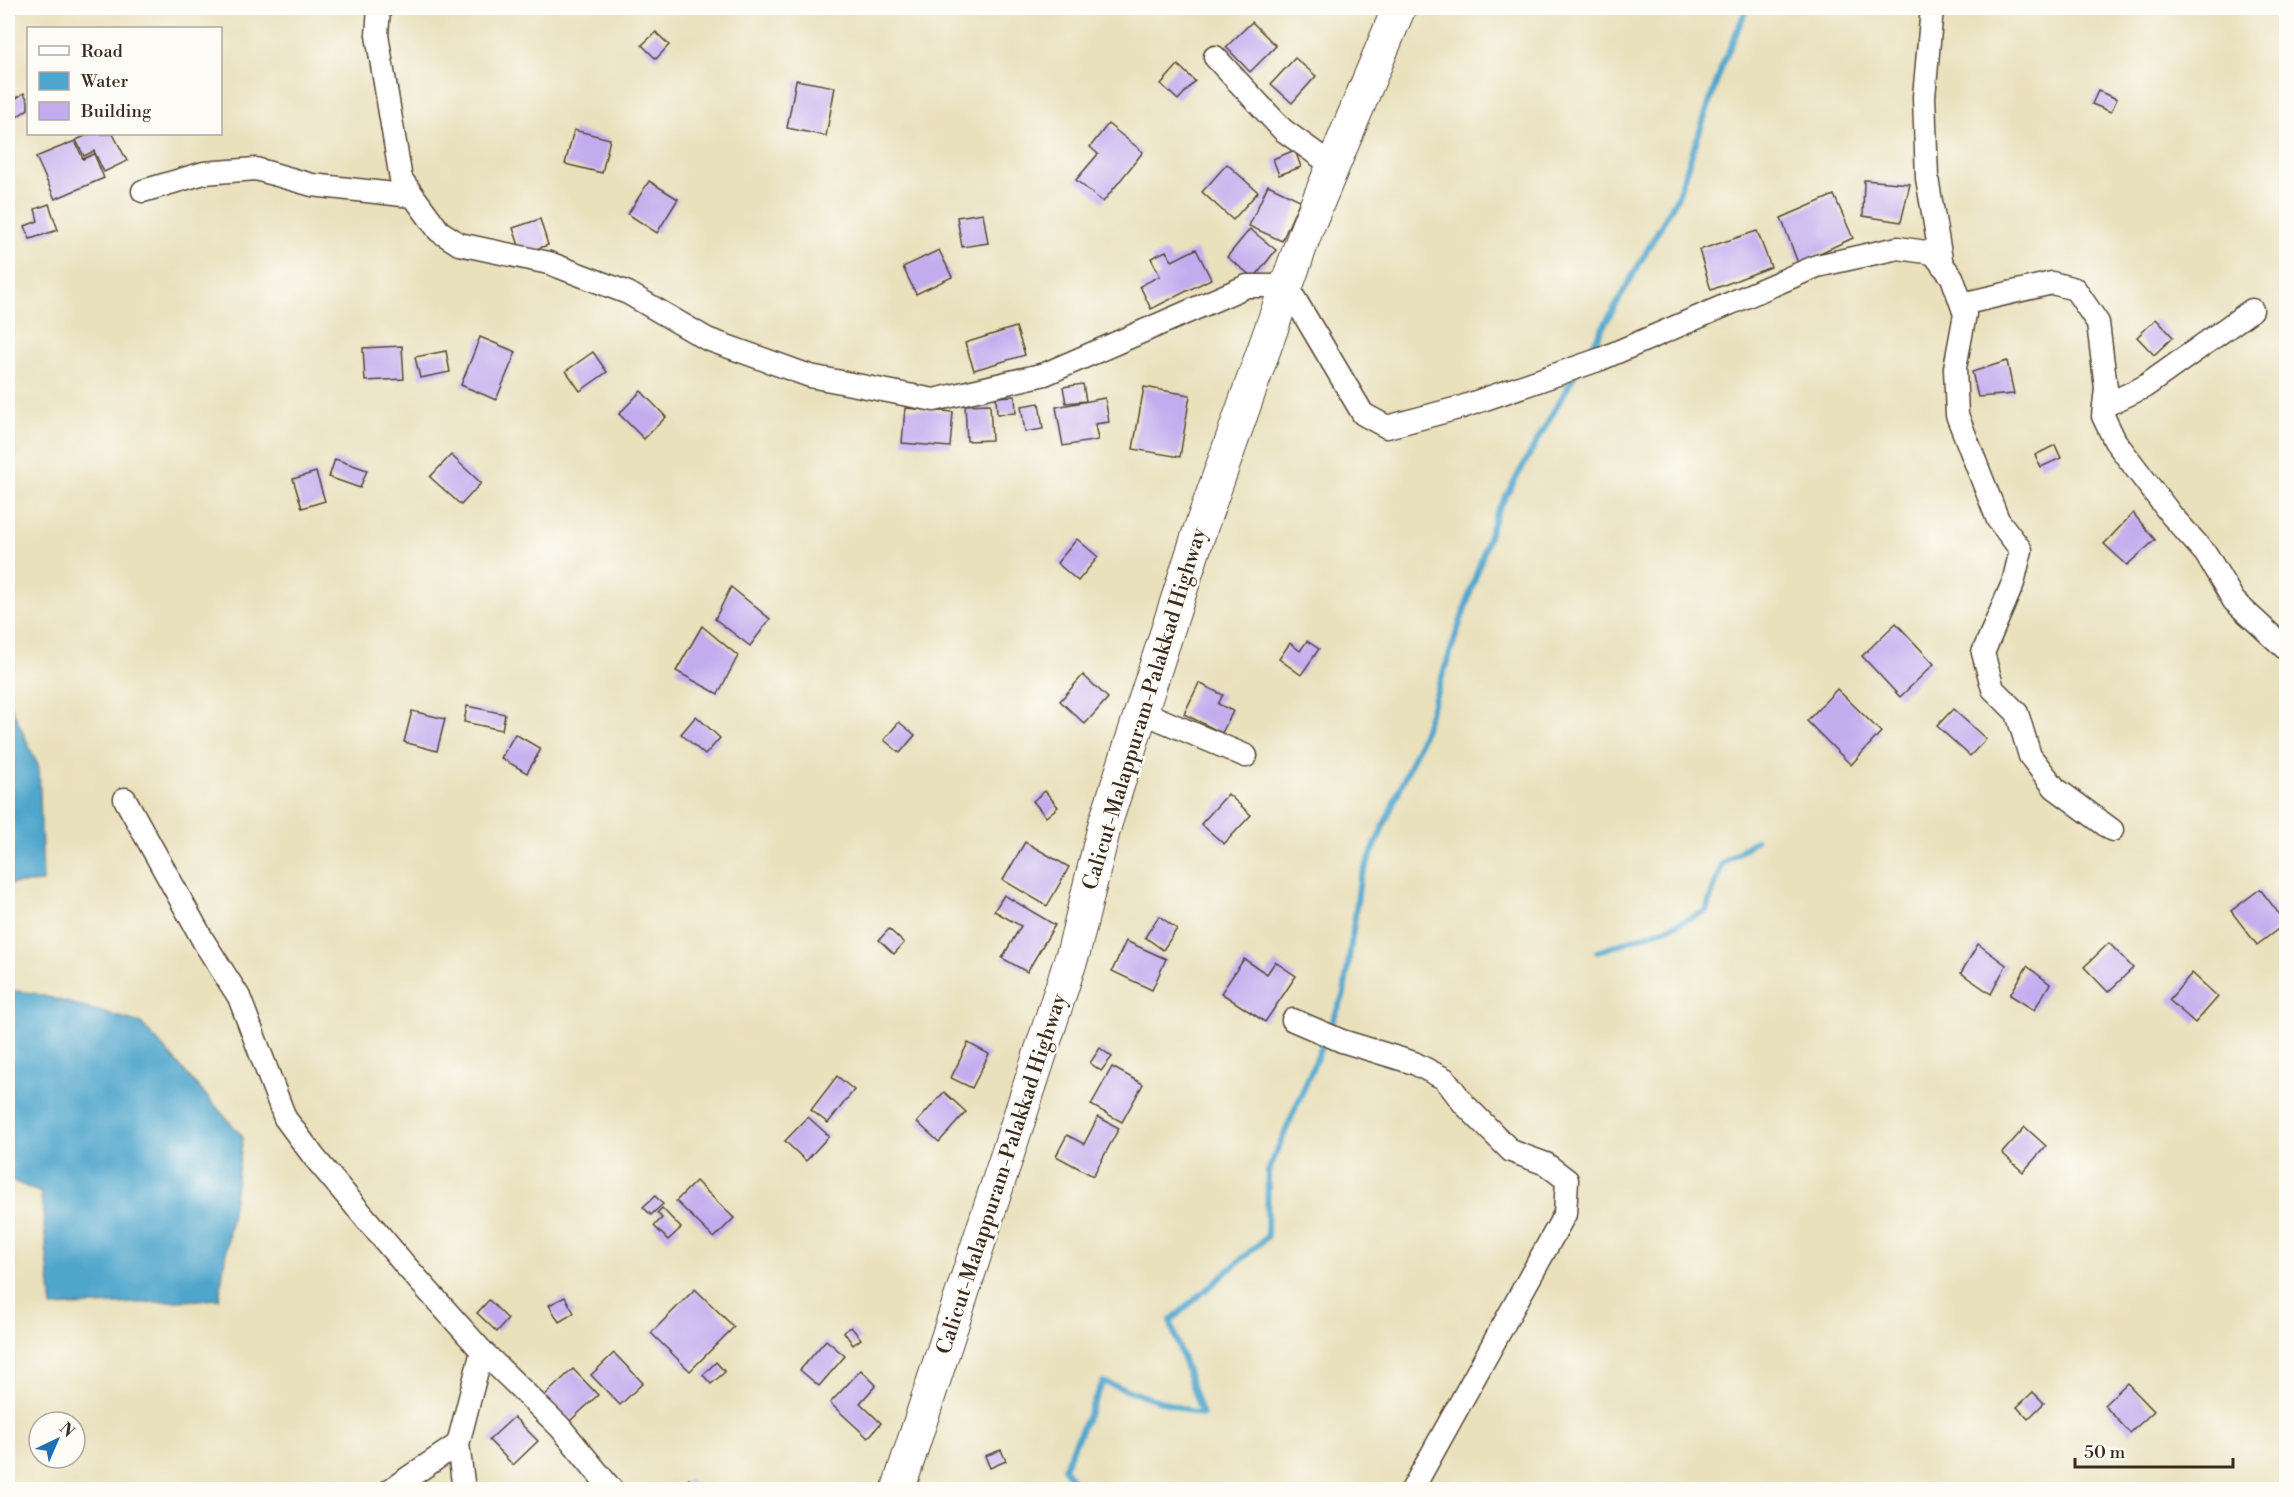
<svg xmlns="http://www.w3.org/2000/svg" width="2294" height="1497" font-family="'Libre Bodoni',serif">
<rect width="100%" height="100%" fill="#fdfcf7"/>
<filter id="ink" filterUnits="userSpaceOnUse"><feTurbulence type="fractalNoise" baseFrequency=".0167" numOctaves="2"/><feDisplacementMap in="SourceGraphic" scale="12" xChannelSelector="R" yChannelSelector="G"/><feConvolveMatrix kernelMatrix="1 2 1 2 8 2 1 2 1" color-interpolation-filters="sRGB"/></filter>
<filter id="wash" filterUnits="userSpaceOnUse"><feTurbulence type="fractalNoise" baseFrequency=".008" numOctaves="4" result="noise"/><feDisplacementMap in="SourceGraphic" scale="24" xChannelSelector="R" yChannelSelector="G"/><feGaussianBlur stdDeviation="1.35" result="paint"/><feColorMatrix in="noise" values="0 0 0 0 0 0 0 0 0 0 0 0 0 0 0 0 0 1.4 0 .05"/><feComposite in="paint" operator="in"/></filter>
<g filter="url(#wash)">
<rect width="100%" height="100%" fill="#e9e0bc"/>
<g fill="#4fa6cc" stroke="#456875" stroke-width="1.5">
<path d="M8,700L39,768L43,882L8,884Z"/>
<path d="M8,990L33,993L141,1023L243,1137L219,1299L52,1307L41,1193L8,1179Z"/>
</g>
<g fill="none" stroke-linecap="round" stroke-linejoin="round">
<g stroke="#4fa6cc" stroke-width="6">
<path d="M1586,357L1677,198L1722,66L1747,8"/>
<path d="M1597,952L1670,927L1706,911L1722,864L1756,840"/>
<path d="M1329,1030L1344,994L1360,880L1421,740L1497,512L1574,376"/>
<path d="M1080,1490L1064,1468L1103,1382L1202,1415L1170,1321L1267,1237L1268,1172L1325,1039"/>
</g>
</g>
<g id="blocks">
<g fill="#c2acee">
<path d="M1252,22L1276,46L1250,72L1226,47Z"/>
<path d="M656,32L669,45L656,59L642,45Z"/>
<path d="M1295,58L1316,76L1292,103L1271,84Z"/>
<path d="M1178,65L1195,81L1178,100L1161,84Z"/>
<path d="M796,80L835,87L826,136L787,128Z"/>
<path d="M2098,91L2117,99L2111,112L2092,104Z"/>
<path d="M24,93L28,101V109L8,123V104Z"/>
<path d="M1108,124L1143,152L1103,202L1076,180L1098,154L1090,147Z"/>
<path d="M574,130L610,139L602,173L565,164Z"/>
<path d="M90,134H113L127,161L104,172L94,151L84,156L76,140Z"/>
<path d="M75,141L83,159L94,154L104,178L55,199L36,157Z"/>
<path d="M1295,150L1301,167L1279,175L1273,159Z"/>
<path d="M1227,164L1258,192L1233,220L1202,192Z"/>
<path d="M1864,180L1910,184L1901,222L1863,216Z"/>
<path d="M649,181L678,199L657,233L628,214Z"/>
<path d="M1268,185L1300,200L1282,241L1249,226Z"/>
<path d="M1834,195L1853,238L1798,263L1781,218Z"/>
<path d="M49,204L58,230L30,239L25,226L38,221L35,209Z"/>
<path d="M983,213L988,243L962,247L957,217Z"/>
<path d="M540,219L548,245L522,254L513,228Z"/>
<path d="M1250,229L1276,250L1254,278L1227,257Z"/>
<path d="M1757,231L1771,267L1711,290L1699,250Z"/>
<path d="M1196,249L1211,279L1151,309L1140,286L1160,276L1151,258L1166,251L1172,261Z"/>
<path d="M939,250L952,277L916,294L903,267Z"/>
<path d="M2156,319L2173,337L2154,355L2137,337Z"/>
<path d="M1016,327L1025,355L974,370L965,343Z"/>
<path d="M480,337L516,352L496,400L461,385Z"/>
<path d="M402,346L404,379L365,381L363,348Z"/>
<path d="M446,351L450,372L420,378L415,357Z"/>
<path d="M593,352L607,372L580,391L566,371Z"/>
<path d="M2007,361L2014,394L1978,397L1972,372Z"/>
<path d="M1083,384L1086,401L1066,403L1063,387Z"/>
<path d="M1144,387L1190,395L1180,457L1133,449Z"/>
<path d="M641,391L666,417L644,439L619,414Z"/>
<path d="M1015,396L1016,413L997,414L996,397Z"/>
<path d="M1105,398L1109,422L1095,424L1098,440L1063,446L1056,407Z"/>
<path d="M1039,403L1043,429L1025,432L1021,406Z"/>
<path d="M990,404L992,440L967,441L965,405Z"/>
<path d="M905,408L953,412L950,447L902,443Z"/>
<path d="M2055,445L2061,458L2041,467L2035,455Z"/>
<path d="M451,455L481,483L461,505L430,477Z"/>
<path d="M335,459L367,470L360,488L329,477Z"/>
<path d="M316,472L325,501L302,508L293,479Z"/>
<path d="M2133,513L2155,540L2127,565L2104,544Z"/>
<path d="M1077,539L1098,557L1078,581L1057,563Z"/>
<path d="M731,587L770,619L750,646L715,619Z"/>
<path d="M1896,623L1934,664L1900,697L1862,656Z"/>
<path d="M702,626L738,656L718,694L676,671Z"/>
<path d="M1307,641L1319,649L1301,675L1279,659L1290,643L1300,651Z"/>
<path d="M1083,675L1108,698L1085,724L1060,701Z"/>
<path d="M1199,683L1223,695L1218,704L1233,711L1222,733L1184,714Z"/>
<path d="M1837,689L1881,732L1851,765L1807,721Z"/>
<path d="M467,706L505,714L502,730L464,722Z"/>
<path d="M1953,709L1986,739L1970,756L1937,726Z"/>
<path d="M412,711L445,719L437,751L404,742Z"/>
<path d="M696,716L720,738L705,755L681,734Z"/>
<path d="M899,722L915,735L900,753L884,740Z"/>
<path d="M515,734L541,749L527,773L501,758Z"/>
<path d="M1045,791L1058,807L1046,817L1033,801Z"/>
<path d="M1228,794L1251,815L1224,844L1201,824Z"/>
<path d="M1025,842L1069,867L1047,906L1003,880Z"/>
<path d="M2260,889L2286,923L2257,945L2231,911Z"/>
<path d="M1004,895L1055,925L1027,972L1002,958L1021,926L994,911Z"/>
<path d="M1159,916L1177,929L1163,950L1145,937Z"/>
<path d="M889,929L904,943L894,954L879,940Z"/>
<path d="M1126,941L1166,959L1152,990L1112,971Z"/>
<path d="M2109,943L2133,968L2108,992L2084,967Z"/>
<path d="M1978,944L2006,965L1991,994L1961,973Z"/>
<path d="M1244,959L1267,974L1275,962L1296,976L1265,1022L1221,993Z"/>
<path d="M2027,966L2050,984L2034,1010L2010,995Z"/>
<path d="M2192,973L2218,997L2195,1023L2169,1000Z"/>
<path d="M968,1043L989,1054L972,1088L951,1078Z"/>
<path d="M1100,1048L1112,1057L1101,1071L1090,1063Z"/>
<path d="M1112,1067L1143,1084L1122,1122L1091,1105Z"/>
<path d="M837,1076L854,1090L828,1123L811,1110Z"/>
<path d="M944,1092L966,1112L939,1142L917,1122Z"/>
<path d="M808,1117L829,1136L806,1161L785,1141Z"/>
<path d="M1098,1117L1119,1128L1093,1176L1056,1156L1067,1135L1084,1144Z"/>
<path d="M2025,1127L2046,1146L2023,1172L2002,1153Z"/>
<path d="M696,1181L734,1218L714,1238L676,1201Z"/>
<path d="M655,1196L663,1204L651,1215L643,1207Z"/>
<path d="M662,1208L681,1228L668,1240L654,1226L662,1218L657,1213Z"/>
<path d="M695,1289L734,1327L690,1371L651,1333Z"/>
<path d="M565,1297L574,1313L559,1322L549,1305Z"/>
<path d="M489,1300L508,1319L497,1332L477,1313Z"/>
<path d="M851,1327L861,1339L853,1345L844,1332Z"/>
<path d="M826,1340L845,1356L819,1386L800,1370Z"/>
<path d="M614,1353L643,1383L620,1405L591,1375Z"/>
<path d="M716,1362L725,1372L711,1384L703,1375Z"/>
<path d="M573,1369L598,1395L569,1422L544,1396Z"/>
<path d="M861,1370L876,1385L860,1403L881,1423L868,1438L830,1403Z"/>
<path d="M2127,1383L2154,1411L2130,1433L2104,1405Z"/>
<path d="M2033,1392L2044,1403L2028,1419L2017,1407Z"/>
<path d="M514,1417L538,1441L513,1465L489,1440Z"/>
<path d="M1001,1450L1006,1461L990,1468L985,1456Z"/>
<path d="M689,1479L699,1490H678Z"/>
</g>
</g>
</g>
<g filter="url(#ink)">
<use href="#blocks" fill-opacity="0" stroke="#554536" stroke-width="1.5"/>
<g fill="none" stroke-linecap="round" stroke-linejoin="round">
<g stroke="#554536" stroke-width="25">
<g id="street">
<path d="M379,8L377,35L401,179L439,231L459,244L549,263L628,293L707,339L810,376L934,400L1045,374L1247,286H1287L1363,414L1387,427L1462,407L1601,359L1817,266L1898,248L1933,253L1952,277L1965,314L1955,368L1957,415L1998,520L2021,550L2013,583L1983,653L1993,689L2017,713L2030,756L2055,788L2112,830"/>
<path d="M1932,8L1924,97L1927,178L1942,265"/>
<path d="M1215,57L1283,130L1332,165"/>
<path d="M143,191L204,173L256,169L312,185L412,196"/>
<path d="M1962,304L2052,283L2075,289L2098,323L2106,388L2103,416L2115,441L2172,516L2206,554L2234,601L2286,649"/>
<path d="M2104,406L2144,387L2252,310"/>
<path d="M1142,712L1246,756"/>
<path d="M125,799L204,942L239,997L285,1118L314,1157L405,1265L482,1351L560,1427L612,1490"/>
<path d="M1293,1020L1342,1041L1414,1063L1445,1079L1464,1104L1511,1151L1546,1164L1567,1180L1565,1214L1412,1490"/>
<path d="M390,1490L458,1444"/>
<path d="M464,1490L458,1444L482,1351"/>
</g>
</g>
<g stroke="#554536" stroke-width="35">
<path id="highway" d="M898,1490L1074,950L1105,824L1200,530L1307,228L1399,8"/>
</g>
<use href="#street" stroke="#fff" stroke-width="22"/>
<use href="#highway" stroke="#fff" stroke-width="33"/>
</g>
</g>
<g text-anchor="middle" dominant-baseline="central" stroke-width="5" stroke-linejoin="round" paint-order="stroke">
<g font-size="21" fill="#3b2a1e" stroke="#fdfcf7">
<text transform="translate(1145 709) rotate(-73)">Calicut-Malappuram-Palakkad Highway</text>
<text transform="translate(1002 1174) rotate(-72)">Calicut-Malappuram-Palakkad Highway</text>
</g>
</g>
<rect width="2294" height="1497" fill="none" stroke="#fdfcf7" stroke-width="30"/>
<rect x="27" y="27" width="195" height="108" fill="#fdfcf7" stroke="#afa8a0" stroke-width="1.5"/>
<rect x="39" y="46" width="30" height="9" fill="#ffffff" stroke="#afa8a0" stroke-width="1.5"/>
<text x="81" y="57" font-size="18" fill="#3b2a1e">Road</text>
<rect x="39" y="72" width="30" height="18" fill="#4fa6cc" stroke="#afa8a0" stroke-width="1.5"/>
<text x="81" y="87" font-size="18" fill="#3b2a1e">Water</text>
<rect x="39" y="102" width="30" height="18" fill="#c2acee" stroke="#afa8a0" stroke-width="1.5"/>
<text x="81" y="117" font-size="18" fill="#3b2a1e">Building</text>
<g transform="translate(57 1440) rotate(44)"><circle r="28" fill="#fdfcf7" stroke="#afa8a0" stroke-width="1.5"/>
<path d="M0-4.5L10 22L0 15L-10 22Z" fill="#1f6fb2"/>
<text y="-9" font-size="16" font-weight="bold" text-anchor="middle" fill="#3b2a1e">N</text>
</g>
<path d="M2075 1458v9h158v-9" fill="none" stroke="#3b2a1e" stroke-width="3"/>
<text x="2084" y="1458" font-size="18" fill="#3b2a1e" stroke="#fdfcf7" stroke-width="4.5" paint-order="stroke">50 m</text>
</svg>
